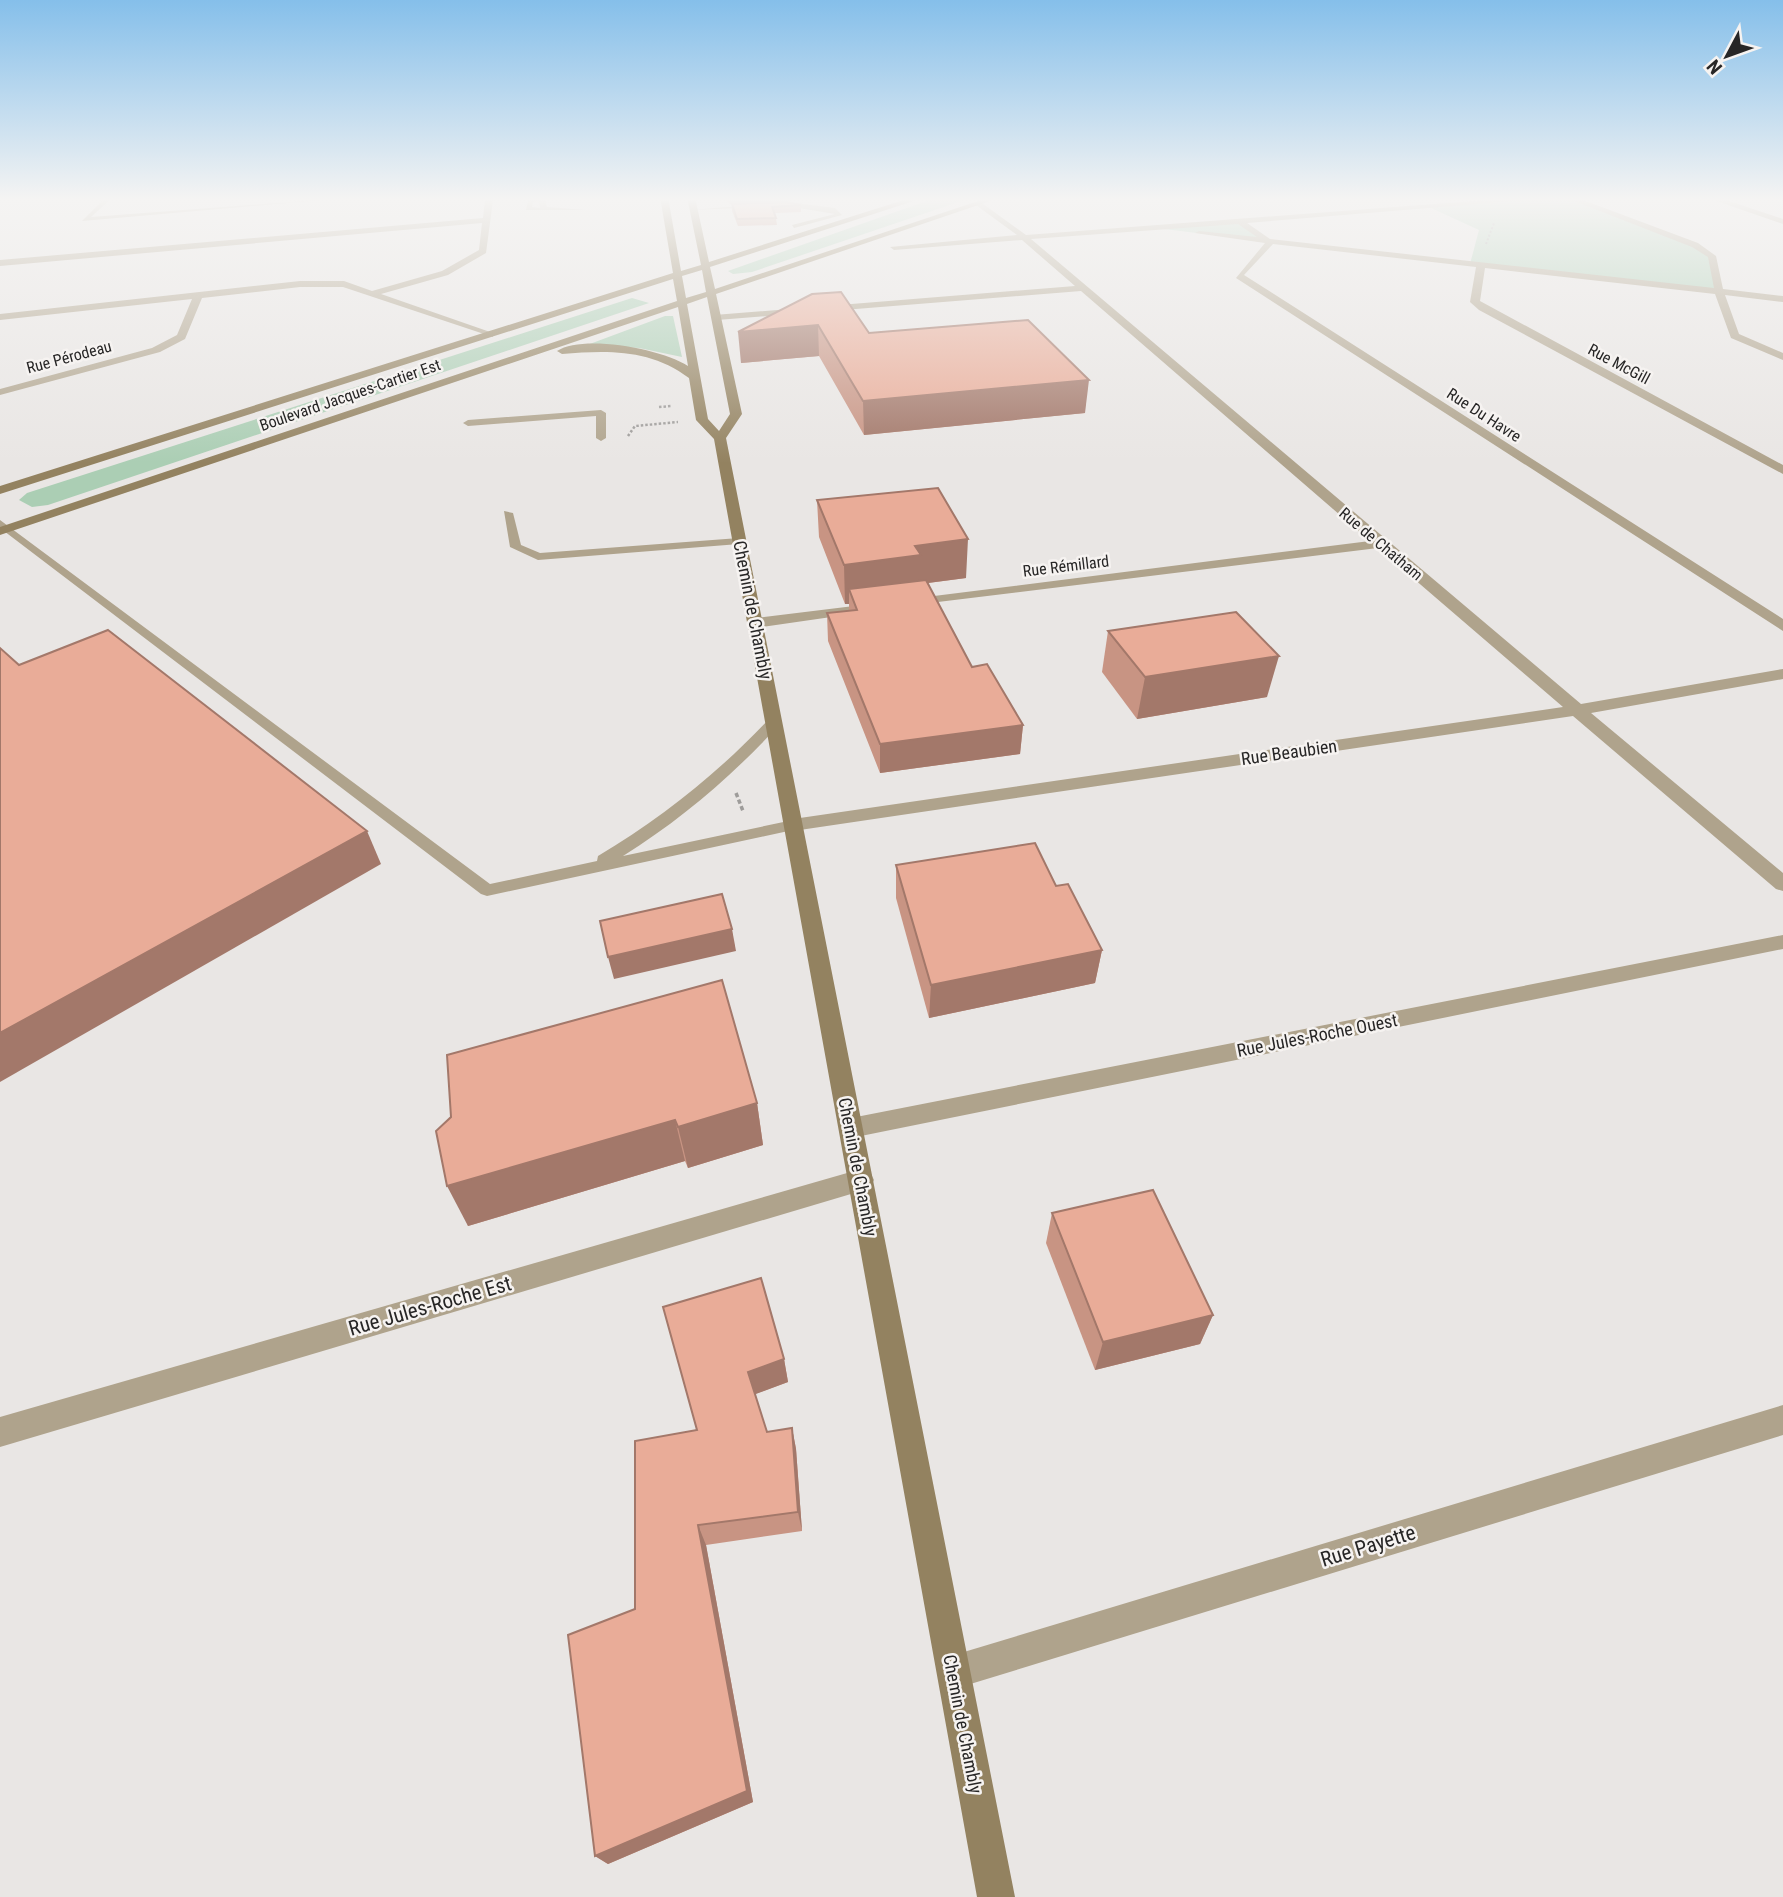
<svg xmlns="http://www.w3.org/2000/svg" width="1783" height="1897" font-family="'Roboto Condensed',sans-serif">
<rect width="100%" height="100%" fill="#e9e6e4"/>
<g fill="#abceb4">
<path d="M938,197H973L752,272L733,274L728,271Z"/>
<path d="M1567,197L1695,245L1712,256L1719,292L1470,264L1479,230L1429,207Z"/>
<path d="M1239,221L1270,242L1148,227Z"/>
<path d="M632,298L649,303L48,505L32,507L19,500L27,493Z"/>
<path d="M665,316H673L682,357L639,348L587,345Z"/>
</g>
<g fill="none" stroke-linecap="round" stroke-linejoin="round">
<path stroke="#9e9c9a" stroke-width="2" stroke-dasharray="2 2" stroke-linecap="butt" d="M1486,244L1494,223"/>
<g stroke="#9e9c9a" stroke-width="2.5" stroke-dasharray="2.5 2" stroke-linecap="butt">
<path d="M659,407L672,406"/>
<path d="M628,436L635,426L678,422"/>
</g>
<path stroke="#9e9c9a" stroke-width="3.5" stroke-dasharray="4.5 2.5" stroke-linecap="butt" d="M736,793L743,811"/>
<g fill="#afa38c" fill-rule="evenodd">
<path d="M106,197H113L91,217L357,197L82,221Z"/>
<path d="M537,197H553L545,199L547,207L586,210H526L528,200ZM539,201L540,208L532,207L533,202Z"/>
<path d="M787,202L835,208L842,215L794,228L792,225L835,214L787,206L691,210Z"/>
<path d="M601,410L606,413V438L601,441L596,438V416L468,426L463,423L468,420Z"/>
<path d="M504,511L513,513L521,545L540,553L739,538L745,541L739,544L538,560L510,547Z"/>
<path d="M0,520L490,884L597,861L598,856C662,818 718,773 769,719H779V725C732,776 682,819 623,856L793,820L801,825L793,830L487,896L481,894L0,528Z"/>
</g>
<g fill="#afa38c" fill-rule="evenodd">
<path d="M1526,197H1575L1698,243L1716,256L1723,289L1783,296V302L1725,295L1739,334L1783,353V360L1731,338L1715,294L1485,268L1480,301L1783,465V474L1479,310L1470,302L1476,267L1273,244L1244,275L1783,619V631L1236,278L1265,243L1195,233L1199,231L1257,237L1238,224L1031,239L1581,704L1783,669V679L1591,713L1783,873V891L1776,889L1573,716L793,831L786,829L784,825L786,821L793,819L1563,707L1378,548L905,606L903,603L910,599L1370,541L1081,291L717,320L714,315L1075,286L1022,240L894,250L890,247L1017,235L976,205L979,201L1026,235ZM1564,197L1692,247L1708,257L1714,288L1270,239L1247,223Z"/>
<path d="M1705,197H1717L1783,219V224Z"/>
<path d="M489,198L493,200L486,253L448,275L381,294L493,333V337L343,287H300L202,298L185,339L160,352L0,395V389L152,348L177,335L192,299L0,320V314L300,281H344L372,291L442,271L479,250L482,223L0,266V260L483,218L485,200Z"/>
<path d="M854,606L859,607V613L755,628L747,623L755,618Z"/>
<path d="M1783,935V949L851,1138L842,1135L839,1128L842,1121L851,1118Z"/>
<path d="M861,1169L870,1172L874,1180L870,1188L861,1191L0,1447V1417Z"/>
<path d="M1783,1405V1435L954,1689L942,1684L937,1672L942,1660L954,1655Z"/>
</g>
<path fill="#938260" fill-rule="evenodd" d="M660,197H668L681,271L701,265L687,197H695L709,262L913,197H926L710,267L715,289L990,197H1002L716,294L742,414L726,438L1015,1897H977L714,439L696,420L689,378C651,349 608,350 562,354L557,351C583,334 662,349 688,366L678,307L0,535V527L677,301L673,279L0,494V486L673,273ZM702,270L706,292L686,298L682,276ZM707,297L730,414L719,431L708,419L687,304Z"/>
</g>
<g fill="#c89483">
<path d="M725,197H794V200L730,204L726,200Z"/>
<path d="M732,204L801,205V212L775,213L777,225L738,226L732,211Z"/>
<path d="M812,294L869,333L1085,413L864,435L819,356L741,363Z"/>
<path d="M817,500L966,578L928,583L972,667L1023,725L1020,754L880,773L828,641L827,613L849,611V604H845L819,537Z"/>
<path d="M1108,631L1267,697L1137,719L1102,672Z"/>
<path d="M896,865L1056,886L1102,950L1095,983L929,1018L896,898Z"/>
<path d="M757,1103L763,1145L688,1168L685,1161L468,1226L436,1131Z"/>
<path d="M1052,1213L1213,1315L1200,1344L1095,1370L1046,1243Z"/>
<path d="M784,1359L788,1382L755,1394L767,1432L792,1428L796,1449L802,1531L706,1545L753,1802L608,1864L595,1856L635,1609L697,1430Z"/>
</g>
<g fill="#a3786a">
<path d="M729,197H794V200L730,204Z"/>
<path d="M818,325L819,356L741,363L738,332Z"/>
<path d="M1089,380L1085,413L864,435L863,401Z"/>
<path d="M968,539L966,578L920,584L849,589V604H845L844,565L915,546Z"/>
<path d="M1279,656L1267,697L1137,719L1145,677Z"/>
<path d="M1023,725L1020,754L880,773V744Z"/>
<path d="M367,831L381,864L0,1082V1033Z"/>
<path d="M732,929L736,951L614,979L608,957Z"/>
<path d="M1102,950L1095,983L929,1018L931,985Z"/>
<path d="M757,1103L763,1145L688,1168L678,1127Z"/>
<path d="M675,1120L685,1161L468,1226L447,1186Z"/>
<path d="M1213,1315L1200,1344L1095,1370L1103,1342Z"/>
<path d="M784,1359L788,1382L753,1395L748,1372Z"/>
<path d="M792,1428L796,1449L802,1531L798,1512Z"/>
<path d="M698,1525L706,1545L753,1802L608,1864L595,1856Z"/>
</g>
<g fill="#e9ac98" stroke="#a3786a" stroke-width="2">
<path d="M786,202L801,205L772,207L776,218L737,219L732,204Z"/>
<path d="M841,292L869,333L1028,320L1089,380L863,401L818,325L738,332L812,294Z"/>
<path d="M938,488L968,539L915,546L921,555L844,565L817,500Z"/>
<path d="M926,580L972,667L987,664L1023,725L880,744L827,613L857,610L849,589Z"/>
<path d="M1236,612L1279,656L1145,677L1108,631Z"/>
<path d="M108,630L367,831L0,1033V648L19,665Z"/>
<path d="M1035,843L1056,886L1068,884L1102,950L931,985L896,865Z"/>
<path d="M722,894L732,929L608,957L600,921Z"/>
<path d="M722,980L757,1103L678,1127L675,1120L447,1186L436,1131L451,1117L447,1055Z"/>
<path d="M1153,1190L1213,1315L1103,1342L1052,1213Z"/>
<path d="M761,1278L784,1359L748,1372L767,1432L792,1428L798,1512L698,1525L747,1791L595,1856L568,1635L635,1609V1441L697,1430L663,1307Z"/>
</g>
<linearGradient id="sky" x2="0" y2="1"><stop stop-color="#85bfea"/><stop offset="0.43" stop-color="#f5f4f3"/><stop offset="1" stop-color="#f5f4f3" stop-opacity="0"/></linearGradient>
<rect width="1783" height="463" fill="url(#sky)"/>
<g text-anchor="middle" dominant-baseline="central" stroke-width="5" stroke-linejoin="round" paint-order="stroke">
<g font-size="16" fill="#272626" stroke="#f6f3f1">
<text transform="translate(69 357) rotate(-15)">Rue Pérodeau</text>
<text transform="translate(1619 364) rotate(28)">Rue McGill</text>
<text transform="translate(350 395) rotate(-19)">Boulevard Jacques-Cartier Est</text>
<text transform="translate(1484 415) rotate(33)">Rue Du Havre</text>
<text transform="translate(1381 544) rotate(40)">Rue de Chatham</text>
<text transform="translate(1066 566) rotate(-7)">Rue Rémillard</text>
</g>
<g font-size="18" fill="#272626" stroke="#f6f3f1">
<text transform="translate(753 610) rotate(79)">Chemin de Chambly</text>
<text transform="translate(1289 752) rotate(-8)">Rue Beaubien</text>
<text transform="translate(1317 1035) rotate(-11)">Rue Jules-Roche Ouest</text>
<text transform="translate(858 1167) rotate(79)">Chemin de Chambly</text>
<text transform="translate(963 1724) rotate(79)">Chemin de Chambly</text>
</g>
<g font-size="21" fill="#272626" stroke="#f6f3f1">
<text transform="translate(430 1306) rotate(-16)">Rue Jules-Roche Est</text>
<text transform="translate(1368 1546) rotate(-17)">Rue Payette</text>
</g>
</g>
<g transform="translate(1727 56) rotate(229)" stroke="#f6f3f1" stroke-width="5" paint-order="stroke">
<path d="M0-5L12 26L0 18L-12 26Z" fill="#272626"/>
<text y="-10" font-size="19" font-weight="bold" text-anchor="middle" fill="#272626">N</text>
</g>
</svg>
